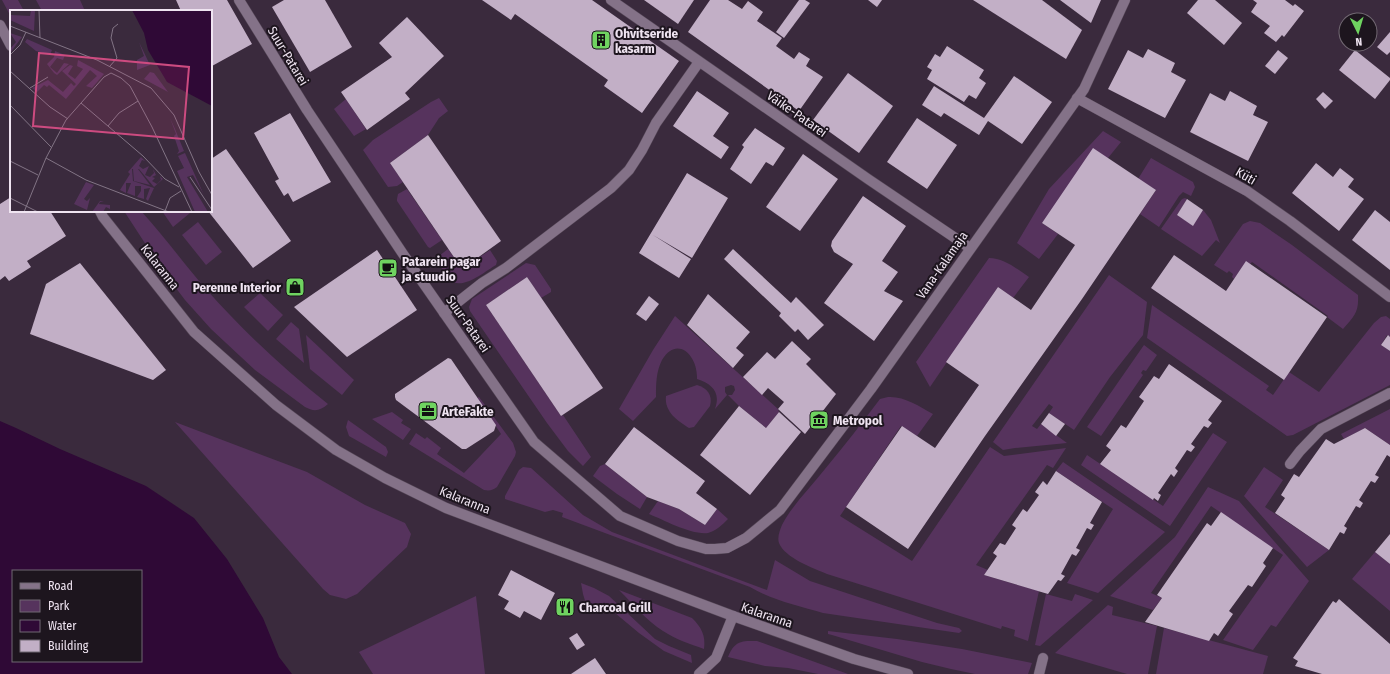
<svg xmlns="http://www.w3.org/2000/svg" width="1390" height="674" font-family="'Fira Sans Condensed',sans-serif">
<rect width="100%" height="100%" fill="#3a2a3d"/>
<g fill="#56335d">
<path d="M2,0H18L24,11H11V17Z"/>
<path d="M36,0H80L85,11H42Z"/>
<path d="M439,98L448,111L439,118L428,135L390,163L403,182L397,186L388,187L363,150L373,140L431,102Z"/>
<path d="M346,99L366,129L354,136L334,109Z"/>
<path d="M1103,131L1121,142L1108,158L1042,223L1058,234L1039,259L1017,243L1049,189Z"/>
<path d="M1151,158L1193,182L1195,187L1191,196L1183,192L1179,196L1159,227L1140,214L1156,190L1138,179Z"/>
<path d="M407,189L442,240L430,248L428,247L397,201V199L398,194Z"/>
<path d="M1185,198L1187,199L1177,215L1193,225L1203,210L1211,220L1220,243L1216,240L1202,256L1161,229L1182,199Z"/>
<path d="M124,211H141C164,236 184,264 206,289C243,331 284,369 328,404C320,411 314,412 305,407L255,370L211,329L185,300L163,271Z"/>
<path d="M162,211H186L190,213L173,227Z"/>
<path d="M1250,221L1260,223L1292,245L1358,295C1359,313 1354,316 1343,329L1327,317L1328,316L1252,262L1250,264L1246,262L1234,279L1232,277L1233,274L1229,271L1227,273L1214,265L1243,224Z"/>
<path d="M198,222L222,252L206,265L182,235Z"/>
<path d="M448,249L462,269L490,250L497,261L496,265C484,272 461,292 449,279C444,274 441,266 437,260L439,256Z"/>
<path d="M989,258C1004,258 1017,269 1029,277L1013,298L998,287L930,387L916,362Z"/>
<path d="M526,263L535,265L551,289V292L541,298L527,277L486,305L561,416L563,415L591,457L583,466L568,451L547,423L470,311L469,307L472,299Z"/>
<path d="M1109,275L1147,302L1143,335L1110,377L1074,430L1049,413L1053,407L1049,404L1032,426L1037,429L1041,424L1067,443L1015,448L1003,450L993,442Z"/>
<path d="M260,293L283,315L268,331L244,307Z"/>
<path d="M1152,305L1269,386L1266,390L1273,395L1289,372L1319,392L1374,323L1381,317L1386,316L1390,319V337L1387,335L1381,345L1390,351V385L1293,435L1287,436L1147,338Z"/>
<path d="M675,316L778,409L779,412L766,428L739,406L728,395H732L735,390L734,386L731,385L725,387V392L727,395L715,409C721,392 712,384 697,379C698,355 677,335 662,360C656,372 656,384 656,397L633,421L619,409L653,350Z"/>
<path d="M291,322L299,329L304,363L276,339Z"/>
<path d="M306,335L354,380L342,395L310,369Z"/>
<path d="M1144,345L1157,355L1146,371L1143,370L1141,373L1143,375L1101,436L1087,427Z"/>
<path d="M697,385C707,388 713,395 710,406L694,427L689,428C678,421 664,412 666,396Z"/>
<path d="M479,397L513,443L516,452L515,456L497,487C493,490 490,491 484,490L409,444L416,433L425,439L427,437L441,448L437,454L464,473L501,434L477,398Z"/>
<path d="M888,397C904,396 919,406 933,414L917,436L901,426L840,516L912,561L990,447L1004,456L1066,448L1053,468L1047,465L976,565L988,570L984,575L1039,591L1028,641L1014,636L1015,630L1002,626L1001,629L827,574C813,568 785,558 779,543C777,537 780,530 782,525C793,504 811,487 825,469C844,446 862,423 880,399Z"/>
<path d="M1390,409V445L1365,428L1344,439L1341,434Z"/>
<path d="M392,412L403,420L401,423L411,429L403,440L372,419Z"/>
<path d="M348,420L386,447L388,452L386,457L349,436L346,427Z"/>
<path d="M175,422L307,472L365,505L405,523L411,534L407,547L357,594L346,599L330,595L323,589Z"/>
<path d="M1213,433L1227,442L1170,526L1081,465L1087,455L1163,506Z"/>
<path d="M1063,462L1165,532L1098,593L1067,583L1113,509L1056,471Z"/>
<path d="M605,464L647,497L640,509L617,494L593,476L600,466Z"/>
<path d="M523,467L531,468L583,515L612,532L767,590L775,560L810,581L937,623L959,628L962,631L959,633L823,613C799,606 772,600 750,587L562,517L563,513L553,510L545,512L505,499V496L519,470Z"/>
<path d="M1264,467L1283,480L1265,507L1329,550L1307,567L1244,496Z"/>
<path d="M1208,487L1239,501L1309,581L1276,627L1271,625L1253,650L1223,640L1283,555L1211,506L1151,593L1162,598L1153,610L1110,596L1175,537Z"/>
<path d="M658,501L679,509L705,525L717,509L728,519C722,525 716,531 708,533C691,535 664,520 649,514Z"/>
<path d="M1375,552L1390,564V611L1352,579Z"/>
<path d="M581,583L594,588L609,596L655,639L669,646L691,655L692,663L664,651L639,633L615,613H601L586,604L583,594Z"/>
<path d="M619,590L692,618C701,627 706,635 704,649C690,644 675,639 663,631C646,620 633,604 619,590Z"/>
<path d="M1046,594L1072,601L1075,594L1093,600L1040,646L1035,645Z"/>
<path d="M476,596L485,674H373L359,652Z"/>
<path d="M1108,605L1113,607L1112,615L1157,626L1148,674H1127L1055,653Z"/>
<path d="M1164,628L1268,656L1263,674H1156Z"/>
<path d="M828,631L897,639L962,649L1032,663L1028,674H975L951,669L922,662L832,635L828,634Z"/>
<path d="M747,641H757L848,674H818L788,668L765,666L728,657C732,647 736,642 747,641Z"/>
</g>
<path fill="#2f0936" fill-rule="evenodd" d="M0,421L16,428L60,449L146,486L194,518L227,559L263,618L279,657L292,674H0ZM13,571H141V661H13Z"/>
<g fill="#c2afc6">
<path d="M176,0H227L252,44L212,66L211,63V11H181Z"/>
<path d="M284,0H325L352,47L310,72L272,7Z"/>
<path d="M482,0H592L679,61L642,113L604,86L608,80L515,14L511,20Z"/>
<path d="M644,0H694L678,24Z"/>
<path d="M710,0H728L742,9L748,1L763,12L757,21L782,38L776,46L794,59L799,52L810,59L806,66L823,77L799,111L688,32Z"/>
<path d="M799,0H805L810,3L784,38L776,32Z"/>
<path d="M868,0H882L877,7Z"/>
<path d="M973,0H1042L1082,30L1066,59Z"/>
<path d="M1060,0H1101L1091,23Z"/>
<path d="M1198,0H1215L1242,23L1224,45L1187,13Z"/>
<path d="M1253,0H1285L1293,6L1295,4L1304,11L1284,37L1282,35L1276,42L1264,33L1270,26L1251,12L1257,3Z"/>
<path d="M407,17L444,56L405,93L410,99L367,130L341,92L392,57L379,43Z"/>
<path d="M1390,32V52L1387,55L1377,47Z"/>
<path d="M947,46L984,70L979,78L986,83L976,99L969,95L964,102L927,79L932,70L927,67L935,54L940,57Z"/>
<path d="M1148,49L1175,63L1171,72L1186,80L1165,118L1108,89L1128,50L1143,58Z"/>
<path d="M1278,50L1288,58L1275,74L1265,66Z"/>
<path d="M1355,50L1390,78V80L1375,99L1339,70Z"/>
<path d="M848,73L893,106L859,153L813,120Z"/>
<path d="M1014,76L1052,102L1022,144L988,121L979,135L944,113L941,117L922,105L934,86L984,118Z"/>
<path d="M697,91L729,113L713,136L729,147L721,159L673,126Z"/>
<path d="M1230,91L1257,106L1253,115L1268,122L1248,161L1190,132L1210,93L1225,101Z"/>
<path d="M1323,92L1333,101L1325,109L1316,99Z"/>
<path d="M290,113L331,182L293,202L288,193L284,196L275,181L279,179L254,133Z"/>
<path d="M917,118L957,145L927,189L887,162Z"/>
<path d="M755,128L785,148L773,166L766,162L751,184L730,169L744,147L742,145Z"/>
<path d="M428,135L501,241L462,269L390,163Z"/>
<path d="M1093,148L1156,190L1082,299L985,436L908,549L846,507L902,426L935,448L979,385L946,362L998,287L1031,310L1075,245L1042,223Z"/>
<path d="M226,149L291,241L253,268L208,211H211V159Z"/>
<path d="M803,154L838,179L800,231L766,207Z"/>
<path d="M1316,163L1333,177L1340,168L1354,179L1348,187L1364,199L1339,231L1292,193Z"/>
<path d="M687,173L728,198L692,258L653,235L691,259L679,278L639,253Z"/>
<path d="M863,196L906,226L882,261L898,272L884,291L903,301L874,341L824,303L853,264L834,252L831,246L832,241Z"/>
<path d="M11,197V211H50L66,236L27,261L31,267L9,281L5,276L0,280V204Z"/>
<path d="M1187,199L1203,210L1193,226L1177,215Z"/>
<path d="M1375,210L1390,222V270L1352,240Z"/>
<path d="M733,249L791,303L796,297L824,325L808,340L798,329L795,332L779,316L781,313L724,259Z"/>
<path d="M377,250L417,310L347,357L294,307Z"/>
<path d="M1174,255L1226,291L1246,261L1327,317L1284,380L1151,288Z"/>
<path d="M80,263L166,370L153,380L30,334L46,284Z"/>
<path d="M527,277L603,388L561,416L486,305Z"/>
<path d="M708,294L750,332L736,348L744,355L733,368L687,325Z"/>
<path d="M649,296L659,304L646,321L636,314Z"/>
<path d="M1388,335L1390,337V351L1381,345Z"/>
<path d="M792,341L811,359L806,364L836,394L805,434L778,409L784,402L768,388L762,395L743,377L767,352L775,359Z"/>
<path d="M448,358L451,359L496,425L494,431L466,449H462L396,400L395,397V394Z"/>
<path d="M1169,364L1222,401L1208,420L1212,423L1208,428L1204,426L1191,444L1195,447L1191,452L1187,450L1175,468L1178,471L1174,477L1171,474L1158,493L1161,495L1158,501L1154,498L1153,500L1100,464L1111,450L1106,446L1121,425L1126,428L1144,401L1139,397L1154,376L1159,379Z"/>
<path d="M739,406L766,428L779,412L801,432L750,495L700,455Z"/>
<path d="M1049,413L1065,424L1056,436L1041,424Z"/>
<path d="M634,427L705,481L696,493L717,509L705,525L679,509L647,497L605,464Z"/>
<path d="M1365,428L1390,445V457L1387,455L1375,475L1379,477L1375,483L1371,481L1359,500L1363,503L1360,508L1356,506L1344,526L1347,528L1344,534L1340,532L1329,550L1275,513L1285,498L1281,495L1294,474L1299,477L1326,439L1334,444Z"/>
<path d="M1056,471L1102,502L1090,523L1094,525L1091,530L1087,528L1076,548L1080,550L1076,556L1072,554L1061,574L1065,576L1061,581L1058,580L1048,594L984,575L997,556L993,553L1000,543L1005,545L1016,528L1012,525L1023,509L1027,512L1039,495L1035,492L1043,481L1047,485Z"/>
<path d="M1221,512L1273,548L1263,563L1266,566L1252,587L1248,585L1229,611L1233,614L1218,636L1214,633L1209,641L1145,622L1162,598L1157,595L1207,523L1211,526Z"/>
<path d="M1390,534V564L1375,552Z"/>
<path d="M511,570L555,593L541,620L524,611L520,618L504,609L509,601L498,595Z"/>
<path d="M1339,599L1390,644V674H1322L1295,666L1298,661L1293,658L1333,601L1336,603Z"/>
<path d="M577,633L585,645L577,650L569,638Z"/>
<path d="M595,658L606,674H571Z"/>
</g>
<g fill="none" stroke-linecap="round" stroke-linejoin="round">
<g stroke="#574959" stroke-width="11">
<g id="minor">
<path d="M239,0L307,110L403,254L534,442L620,516L678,541L706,549H715L727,548L746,538L780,510L871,389L1084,89L1125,0"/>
<path d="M611,0L868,179L970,248"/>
<path d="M0,25L11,46"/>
<path d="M1077,98L1247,191L1290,221L1390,297"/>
<path d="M100,211L103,217L194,332L276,405L336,450L385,478L446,508L733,616L854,659L908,674"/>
<path d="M444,313L482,283L506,268L611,188L629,170L642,150L656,123L699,62"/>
<path d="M1290,464L1300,451L1321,429L1390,393"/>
<path d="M699,674L716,658L733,616"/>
<path d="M1039,674L1043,658"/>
</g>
</g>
<use href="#minor" stroke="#847288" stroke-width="10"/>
</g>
<defs>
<g id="building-square" transform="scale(1)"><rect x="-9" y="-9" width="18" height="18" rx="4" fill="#6fd360" stroke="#1d151e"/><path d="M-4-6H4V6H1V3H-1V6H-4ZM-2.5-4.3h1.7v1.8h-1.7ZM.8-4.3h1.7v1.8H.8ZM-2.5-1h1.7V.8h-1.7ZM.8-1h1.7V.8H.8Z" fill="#111"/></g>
<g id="cafe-square" transform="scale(1)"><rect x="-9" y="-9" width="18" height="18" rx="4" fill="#6fd360" stroke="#1d151e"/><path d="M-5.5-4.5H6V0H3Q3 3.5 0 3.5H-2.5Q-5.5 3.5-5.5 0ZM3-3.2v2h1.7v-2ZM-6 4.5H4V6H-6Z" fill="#111"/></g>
<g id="shop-square" transform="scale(1)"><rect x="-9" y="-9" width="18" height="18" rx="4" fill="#6fd360" stroke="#1d151e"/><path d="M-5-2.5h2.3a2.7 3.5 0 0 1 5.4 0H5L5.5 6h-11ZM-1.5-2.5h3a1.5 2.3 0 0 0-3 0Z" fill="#111"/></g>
<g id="office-square" transform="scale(1)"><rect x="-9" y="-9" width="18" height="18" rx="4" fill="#6fd360" stroke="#1d151e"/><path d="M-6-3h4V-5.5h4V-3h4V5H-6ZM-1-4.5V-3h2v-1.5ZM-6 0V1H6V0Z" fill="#111"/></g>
<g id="museum-square" transform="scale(1)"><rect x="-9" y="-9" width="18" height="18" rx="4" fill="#6fd360" stroke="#1d151e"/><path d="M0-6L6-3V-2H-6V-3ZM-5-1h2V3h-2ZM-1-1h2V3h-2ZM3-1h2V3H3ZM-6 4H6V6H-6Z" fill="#111"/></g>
<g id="restaurant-square" transform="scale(1)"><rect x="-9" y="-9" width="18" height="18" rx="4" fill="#6fd360" stroke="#1d151e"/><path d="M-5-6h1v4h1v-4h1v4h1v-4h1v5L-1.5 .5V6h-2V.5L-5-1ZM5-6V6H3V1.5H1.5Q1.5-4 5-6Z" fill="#111"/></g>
</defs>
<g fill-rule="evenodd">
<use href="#building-square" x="601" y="40"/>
<use href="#cafe-square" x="388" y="268"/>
<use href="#shop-square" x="295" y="287"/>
<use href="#office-square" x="428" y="411"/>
<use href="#museum-square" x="819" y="420"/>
<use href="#restaurant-square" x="565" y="607"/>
</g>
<g text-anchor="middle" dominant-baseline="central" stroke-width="4" stroke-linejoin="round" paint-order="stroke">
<g font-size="13" font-weight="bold" fill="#efe4f1" stroke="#1d151e" text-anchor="start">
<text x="615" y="33">Ohvitseride<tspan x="615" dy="15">kasarm</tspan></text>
<text x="402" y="261">Patarein pagar<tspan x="402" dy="15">ja stuudio</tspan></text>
<text x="281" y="287" text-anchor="end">Perenne Interior</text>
<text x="442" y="411">ArteFakte</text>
<text x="833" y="420">Metropol</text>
<text x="579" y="607">Charcoal Grill</text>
</g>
<g font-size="13" fill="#efe4f1" stroke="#1d151e">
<text transform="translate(288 56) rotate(59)">Suur-Patarei</text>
<text transform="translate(797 114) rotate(35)">Väike-Patarei</text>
<text transform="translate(1246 176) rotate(30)">Küti</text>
<text transform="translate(942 265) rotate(-55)">Vana-Kalamaja</text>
<text transform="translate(160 267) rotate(52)">Kalaranna</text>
<text transform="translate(468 324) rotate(55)">Suur-Patarei</text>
<text transform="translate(465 500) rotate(22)">Kalaranna</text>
<text transform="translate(767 615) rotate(19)">Kalaranna</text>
</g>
</g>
<g transform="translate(10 10)">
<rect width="202" height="202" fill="#3a2a3d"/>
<path d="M21,0H25L24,21L0,10L1,5L20,6ZM0,23L12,27L0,43V39L6,32ZM17,29L42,40L40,45L26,41L15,32ZM129,32L140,55L127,60V50L134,46ZM45,41L55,45L53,50L47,48L40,57L47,63L54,53L59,54L47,65L44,63L37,54L44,47ZM68,50L94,64L82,78L76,76L87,66L80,60L56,89L39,75L37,77L34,75L27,82L22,78L38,70L53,82L61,73L64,76L66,74L52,61L60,55L63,56L58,64L65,69L73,59L67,56ZM140,62L144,63L158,82L134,69ZM160,108L165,119L174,141L167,144L169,141L164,126L166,124ZM175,143L194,185L183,165L177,167L198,202H185L167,161L174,158L168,146ZM131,147L135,151L132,150L129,156L133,159L139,156L135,165L140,167L144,163L143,159L146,165L142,167L145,168L142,171L147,174L151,170L150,166L153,169L144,177L129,159H122L123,171L144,178L138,191L136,189L140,178L134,179V189L127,187L131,181V176H125V186L117,183L121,173H116V183L110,180L120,164L118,162ZM123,159H128L140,175L124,171ZM76,172L84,175L74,189L77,191L80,188L77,200L64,194ZM90,191L94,192H90L89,194L100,195V199L96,197L93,202H82Z" fill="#56335d"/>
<path d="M122,0H202V96L157,72L138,40L134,23Z" fill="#2f0936"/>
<path fill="none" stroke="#827485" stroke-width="1" d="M29,0L30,28M0,16L87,50L141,78L164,105L189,162L202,185M0,45L10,35L16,22M100,56L107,48L101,28L103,18L108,14M0,61L40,97L58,109M20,78L38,67M71,93L133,146L155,169L169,177M0,95L41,137M98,116L109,103L128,91M36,148L76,170L159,202M0,151L28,165M180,167L202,200M0,188L28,202M155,201L160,188L171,181M14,202L36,148L56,110L94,67L101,63L111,68L120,76L142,117L182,202"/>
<path fill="#cd4b80" fill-opacity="0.15" stroke="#cd4b80" stroke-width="2" d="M29,43L179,57L173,129L23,116Z"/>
<rect width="202" height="202" fill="none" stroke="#efe4f1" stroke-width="2"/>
</g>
<rect x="12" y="570" width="130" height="92" fill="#1d151e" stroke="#716872"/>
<rect x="20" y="583" width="20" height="6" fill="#847288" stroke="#716872"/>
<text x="48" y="590" font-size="12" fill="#efe4f1">Road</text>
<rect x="20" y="600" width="20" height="12" fill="#56335d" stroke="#716872"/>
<text x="48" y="610" font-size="12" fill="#efe4f1">Park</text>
<rect x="20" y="620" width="20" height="12" fill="#2f0936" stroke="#716872"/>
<text x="48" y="630" font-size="12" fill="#efe4f1">Water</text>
<rect x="20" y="640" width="20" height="12" fill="#c2afc6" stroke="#716872"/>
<text x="48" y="650" font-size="12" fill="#efe4f1">Building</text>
<g transform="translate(1358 32) rotate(175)"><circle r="19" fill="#1d151e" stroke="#716872"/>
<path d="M0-3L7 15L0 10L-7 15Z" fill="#6fd360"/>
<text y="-6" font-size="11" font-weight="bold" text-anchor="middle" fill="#efe4f1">N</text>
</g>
</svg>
